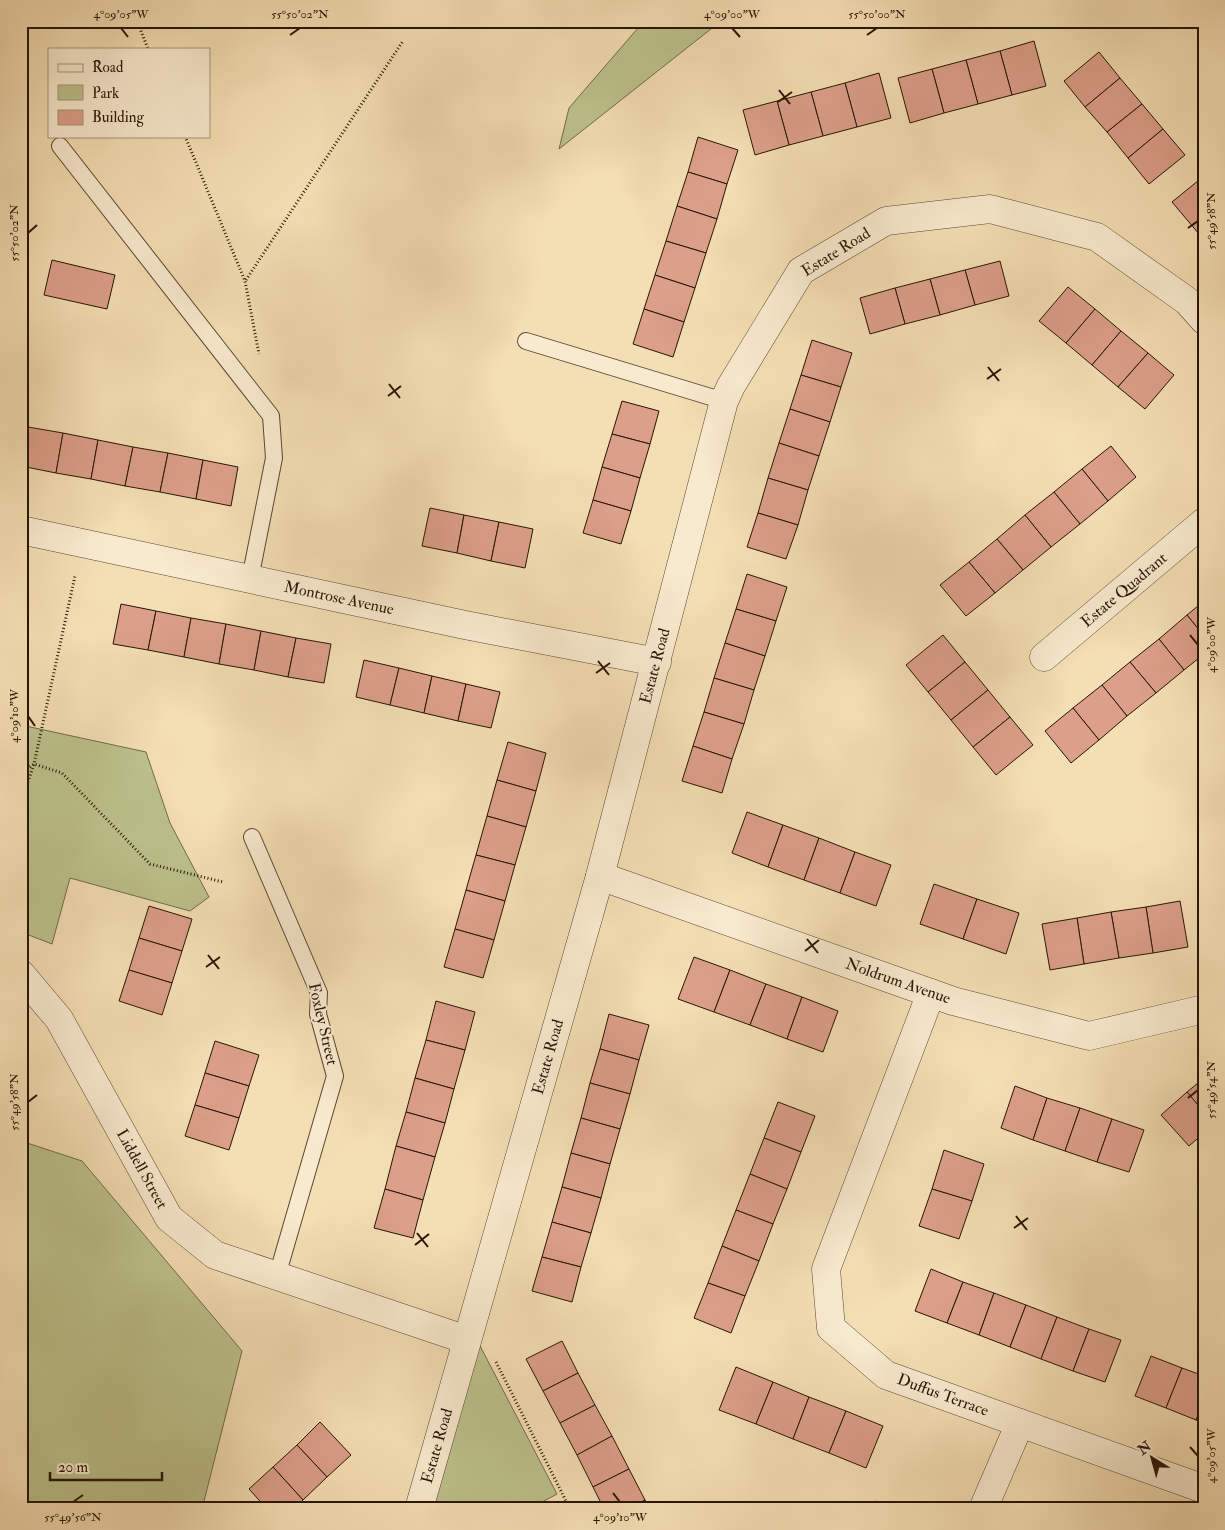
<svg xmlns="http://www.w3.org/2000/svg" width="1225" height="1530" font-family="'IM FELL Double Pica',serif">
<rect width="100%" height="100%" fill="#f4deb3"/>
<filter id="stains"><feTurbulence type="fractalNoise" baseFrequency=".004" numOctaves="4"/><feColorMatrix values="0 0 0 0 .2 0 0 0 0 .09 0 0 0 0 .02 0 0 0 .5 -.17"/></filter>
<radialGradient id="worn" r=".72"><stop offset=".6" stop-color="#630" stop-opacity="0"/><stop offset="1" stop-color="#630" stop-opacity=".3"/></radialGradient>
<g fill="#bcc18b" stroke="#726a48">
<path d="M644,21H721L559,149L569,108Z"/>
<path d="M21,725L146,752L170,823L209,897L190,911L70,878L52,944L21,932Z"/>
<path d="M21,1141L82,1161L242,1351L202,1509H21Z"/>
<path d="M479,1344L557,1494L529,1509H431Z"/>
</g>
<g fill="#dc9f89" stroke="#271406">
<path d="M1034,41L1046,86L1012,95L1000,51Z"/>
<path d="M1000,51L1012,95L978,104L966,60Z"/>
<path d="M1099,52L1120,78L1085,107L1064,81Z"/>
<path d="M966,60L978,104L944,113L932,69Z"/>
<path d="M932,69L944,113L910,123L898,78Z"/>
<path d="M879,73L891,118L857,127L845,83Z"/>
<path d="M1120,78L1142,104L1107,132L1085,107Z"/>
<path d="M845,83L857,127L823,136L811,92Z"/>
<path d="M811,92L823,136L789,145L777,101Z"/>
<path d="M777,101L789,145L755,155L743,110Z"/>
<path d="M1142,104L1163,129L1128,158L1107,132Z"/>
<path d="M1163,129L1185,155L1149,184L1128,158Z"/>
<path d="M698,137L738,150L727,184L688,172Z"/>
<path d="M688,172L727,184L717,219L677,206Z"/>
<path d="M1204,176V229L1199,234L1172,202Z"/>
<path d="M677,206L717,219L706,253L666,241Z"/>
<path d="M666,241L706,253L695,288L655,275Z"/>
<path d="M52,260L115,275L107,309L44,295Z"/>
<path d="M1000,261L1009,296L975,305L965,270Z"/>
<path d="M965,270L975,305L940,315L930,279Z"/>
<path d="M655,275L695,288L684,322L644,309Z"/>
<path d="M930,279L940,315L905,324L895,288Z"/>
<path d="M1068,287L1095,309L1066,343L1039,321Z"/>
<path d="M895,288L905,324L870,334L860,298Z"/>
<path d="M644,309L684,322L673,357L633,344Z"/>
<path d="M1095,309L1121,331L1092,365L1066,343Z"/>
<path d="M1121,331L1148,353L1118,387L1092,365Z"/>
<path d="M812,340L852,353L841,387L801,375Z"/>
<path d="M1148,353L1174,375L1145,409L1118,387Z"/>
<path d="M801,375L841,387L830,422L790,409Z"/>
<path d="M622,401L659,411L650,444L612,434Z"/>
<path d="M790,409L830,422L819,456L779,443Z"/>
<path d="M28,427L63,433L56,473L21,466Z"/>
<path d="M63,433L98,440L91,479L56,473Z"/>
<path d="M612,434L650,444L640,478L602,467Z"/>
<path d="M98,440L133,447L125,486L91,479Z"/>
<path d="M779,443L819,456L808,490L768,478Z"/>
<path d="M1111,446L1136,477L1108,501L1082,469Z"/>
<path d="M133,447L168,453L160,492L125,486Z"/>
<path d="M168,453L203,460L196,499L160,492Z"/>
<path d="M203,460L238,467L231,506L196,499Z"/>
<path d="M602,467L640,478L631,511L593,500Z"/>
<path d="M1082,469L1108,501L1080,524L1054,492Z"/>
<path d="M768,478L808,490L798,525L758,513Z"/>
<path d="M1054,492L1080,524L1051,547L1025,515Z"/>
<path d="M593,500L631,511L621,544L583,533Z"/>
<path d="M430,508L464,515L457,553L422,546Z"/>
<path d="M758,513L798,525L786,559L747,547Z"/>
<path d="M464,515L499,522L491,561L457,553Z"/>
<path d="M1025,515L1051,547L1023,570L997,539Z"/>
<path d="M499,522L533,529L525,568L491,561Z"/>
<path d="M997,539L1023,570L995,593L969,562Z"/>
<path d="M969,562L995,593L966,616L940,585Z"/>
<path d="M747,574L787,587L776,621L736,609Z"/>
<path d="M1204,601V636L1187,615Z"/>
<path d="M121,604L156,611L148,650L113,644Z"/>
<path d="M736,609L776,621L765,656L725,643Z"/>
<path d="M156,611L191,618L184,657L148,650Z"/>
<path d="M1187,615L1204,636V654L1184,670L1159,639Z"/>
<path d="M191,618L226,624L219,664L184,657Z"/>
<path d="M226,624L261,631L254,670L219,664Z"/>
<path d="M261,631L296,638L288,677L254,670Z"/>
<path d="M943,635L965,662L928,692L906,665Z"/>
<path d="M296,638L331,644L324,683L288,677Z"/>
<path d="M1159,639L1184,670L1156,693L1130,662Z"/>
<path d="M725,643L765,656L754,690L714,678Z"/>
<path d="M364,660L399,668L390,705L356,697Z"/>
<path d="M965,662L988,690L951,720L928,692Z"/>
<path d="M1130,662L1156,693L1127,716L1102,685Z"/>
<path d="M399,668L432,676L424,713L390,705Z"/>
<path d="M432,676L466,684L458,721L424,713Z"/>
<path d="M714,678L754,690L744,724L704,712Z"/>
<path d="M466,684L500,692L491,728L458,721Z"/>
<path d="M1102,685L1127,716L1099,740L1073,708Z"/>
<path d="M988,690L1010,717L973,747L951,720Z"/>
<path d="M1073,708L1099,740L1071,763L1045,731Z"/>
<path d="M704,712L744,724L732,759L693,746Z"/>
<path d="M1010,717L1033,745L996,775L973,747Z"/>
<path d="M508,742L546,753L536,791L497,780Z"/>
<path d="M693,746L732,759L722,793L682,781Z"/>
<path d="M497,780L536,791L526,827L487,816Z"/>
<path d="M747,812L783,825L768,867L732,853Z"/>
<path d="M487,816L526,827L515,865L476,855Z"/>
<path d="M783,825L819,838L804,880L768,867Z"/>
<path d="M819,838L855,852L840,893L804,880Z"/>
<path d="M855,852L891,865L876,906L840,893Z"/>
<path d="M476,855L515,865L505,901L466,890Z"/>
<path d="M934,884L977,899L963,939L920,924Z"/>
<path d="M466,890L505,901L494,940L455,929Z"/>
<path d="M977,899L1019,913L1006,954L963,939Z"/>
<path d="M1180,901L1188,947L1153,953L1146,907Z"/>
<path d="M149,906L192,919L182,951L139,938Z"/>
<path d="M1146,907L1153,953L1119,958L1111,912Z"/>
<path d="M1111,912L1119,958L1084,964L1077,918Z"/>
<path d="M1077,918L1084,964L1050,970L1042,924Z"/>
<path d="M455,929L494,940L483,978L444,967Z"/>
<path d="M139,938L182,951L172,983L129,970Z"/>
<path d="M694,957L730,970L714,1012L678,999Z"/>
<path d="M129,970L172,983L162,1015L119,1001Z"/>
<path d="M730,970L766,984L750,1025L714,1012Z"/>
<path d="M766,984L802,997L787,1039L750,1025Z"/>
<path d="M802,997L838,1011L823,1052L787,1039Z"/>
<path d="M436,1001L475,1012L465,1050L426,1040Z"/>
<path d="M609,1014L649,1025L639,1060L600,1049Z"/>
<path d="M426,1040L465,1050L454,1089L415,1078Z"/>
<path d="M215,1041L259,1055L249,1086L205,1073Z"/>
<path d="M600,1049L639,1060L630,1094L590,1083Z"/>
<path d="M205,1073L249,1086L239,1118L195,1105Z"/>
<path d="M415,1078L454,1089L445,1123L406,1112Z"/>
<path d="M1204,1078V1112L1187,1092Z"/>
<path d="M590,1083L630,1094L620,1129L581,1118Z"/>
<path d="M1015,1086L1047,1098L1033,1140L1001,1128Z"/>
<path d="M1187,1092L1204,1112V1133L1189,1146L1161,1115Z"/>
<path d="M1047,1098L1080,1108L1065,1151L1033,1140Z"/>
<path d="M778,1102L815,1116L801,1152L764,1138Z"/>
<path d="M195,1105L239,1118L229,1150L185,1136Z"/>
<path d="M1080,1108L1112,1119L1097,1162L1065,1151Z"/>
<path d="M406,1112L445,1123L435,1157L396,1146Z"/>
<path d="M581,1118L620,1129L610,1164L571,1153Z"/>
<path d="M1112,1119L1144,1130L1129,1172L1097,1162Z"/>
<path d="M764,1138L801,1152L787,1189L750,1174Z"/>
<path d="M396,1146L435,1157L423,1200L385,1189Z"/>
<path d="M944,1150L984,1164L972,1201L932,1189Z"/>
<path d="M571,1153L610,1164L601,1198L562,1187Z"/>
<path d="M750,1174L787,1189L773,1224L736,1210Z"/>
<path d="M562,1187L601,1198L591,1233L552,1222Z"/>
<path d="M385,1189L423,1200L413,1238L374,1228Z"/>
<path d="M932,1189L972,1201L959,1239L919,1226Z"/>
<path d="M736,1210L773,1224L759,1261L722,1246Z"/>
<path d="M552,1222L591,1233L581,1267L542,1257Z"/>
<path d="M722,1246L759,1261L745,1296L708,1283Z"/>
<path d="M542,1257L581,1267L572,1302L532,1291Z"/>
<path d="M931,1269L963,1282L947,1323L915,1311Z"/>
<path d="M963,1282L994,1293L979,1335L947,1323Z"/>
<path d="M708,1283L745,1296L731,1333L694,1318Z"/>
<path d="M994,1293L1026,1305L1010,1347L979,1335Z"/>
<path d="M1026,1305L1057,1317L1041,1359L1010,1347Z"/>
<path d="M1057,1317L1089,1329L1073,1371L1041,1359Z"/>
<path d="M1089,1329L1121,1340L1105,1382L1073,1371Z"/>
<path d="M562,1341L578,1373L543,1391L526,1359Z"/>
<path d="M1151,1356L1182,1368L1166,1408L1135,1396Z"/>
<path d="M736,1367L773,1382L756,1424L719,1410Z"/>
<path d="M1182,1368L1204,1376V1402L1196,1420L1166,1408Z"/>
<path d="M578,1373L595,1405L560,1423L543,1391Z"/>
<path d="M773,1382L809,1397L793,1439L756,1424Z"/>
<path d="M809,1397L846,1411L829,1453L793,1439Z"/>
<path d="M1204,1402V1423L1196,1420Z"/>
<path d="M595,1405L612,1436L577,1455L560,1423Z"/>
<path d="M846,1411L883,1426L866,1468L829,1453Z"/>
<path d="M320,1422L351,1455L327,1477L297,1445Z"/>
<path d="M612,1436L629,1469L593,1487L577,1455Z"/>
<path d="M297,1445L327,1477L303,1500L273,1467Z"/>
<path d="M273,1467L303,1500L294,1509H267L249,1489Z"/>
<path d="M629,1469L645,1500L629,1509H604L593,1487Z"/>
<path d="M645,1500L649,1509H629Z"/>
<path d="M875,1501L896,1509H872Z"/>
</g>
<g fill="none" stroke-linecap="round" stroke-linejoin="round">
<g stroke="#5a4631" stroke-width="18">
<g id="service">
<path d="M60,146L271,416L274,458L250,579"/>
<path d="M526,341L724,401"/>
<path d="M252,837L319,993L318,1014L335,1076L277,1276"/>
</g>
</g>
<g stroke="#5a4631" stroke-width="29">
<g id="minor">
<path d="M21,530L465,625L657,662"/>
<path d="M1044,657L1204,522"/>
<path d="M600,876L953,1001L1089,1036L1204,1009"/>
<path d="M21,974L59,1019L169,1218L215,1255L467,1340"/>
<path d="M931,993L826,1269L831,1328L886,1375L1204,1489"/>
<path d="M419,1509L600,876L724,401L731,386L801,271L886,221L990,209L1097,237L1187,301L1204,320"/>
<path d="M983,1509L1020,1423"/>
</g>
</g>
<g stroke="#271406" stroke-width="3" stroke-dasharray="1 2.5" stroke-linecap="butt">
<path d="M137,21L148,49"/>
<path d="M1195,21L1204,47"/>
<path d="M185,136L245,281L259,354"/>
<path d="M246,280L403,41"/>
<path d="M21,773L34,764L62,773L150,864L223,882"/>
<path d="M21,802L34,764L75,576"/>
<path d="M496,1362L570,1509"/>
<path d="M554,1509L567,1502"/>
</g>
<use href="#service" stroke="#f8eace" stroke-width="16"/>
<use href="#minor" stroke="#f8eace" stroke-width="28"/>
</g>
<path fill="none" stroke="#271406" stroke-width="2" d="M121,28L128,37M732,28L740,37M290,35L300,28M867,35L877,28M779,90L790,104M778,102L792,92M1188,228L1198,221M28,233L37,225M988,367L999,381M987,379L1001,369M389,384L400,398M388,396L401,386M1190,635L1198,645M598,661L609,675M596,673L610,663M28,716L35,726M807,939L818,953M805,951L819,940M208,955L219,969M206,967L220,957M1188,1098L1198,1090M28,1102L37,1095M1016,1216L1027,1230M1014,1228L1028,1218M417,1233L428,1247M415,1245L429,1234M1190,1447L1198,1456M613,1493L620,1502M73,1502L83,1495"/>
<g text-anchor="middle" dominant-baseline="central" stroke-width="4" stroke-linejoin="round" paint-order="stroke">
<g font-size="16" fill="#271406" stroke="#f8eace">
<text transform="translate(836 252) rotate(-32)">Estate Road</text>
<text transform="translate(1124 590) rotate(-40)">Estate Quadrant</text>
<text transform="translate(339 598) rotate(12)">Montrose Avenue</text>
<text transform="translate(655 666) rotate(-75)">Estate Road</text>
<text transform="translate(898 981) rotate(19)">Noldrum Avenue</text>
<text transform="translate(323 1024) rotate(77)">Foxley Street</text>
<text transform="translate(548 1057) rotate(-74)">Estate Road</text>
<text transform="translate(142 1169) rotate(61)">Liddell Street</text>
<text transform="translate(943 1395) rotate(20)">Duffus Terrace</text>
<text transform="translate(437 1446) rotate(-74)">Estate Road</text>
</g>
</g>
<rect width="1225" height="1530" fill="none" stroke="#f4deb3" stroke-width="55"/>
<rect x="48" y="48" width="162" height="90" fill="#f8eace" stroke="#a4947e"/>
<rect x="58" y="64" width="25" height="8" fill="#f8eace" stroke="#a4947e"/>
<text x="92" y="72" font-size="15" fill="#271406">Road</text>
<rect x="58" y="85" width="25" height="15" fill="#bcc18b" stroke="#a4947e"/>
<text x="92" y="98" font-size="15" fill="#271406">Park</text>
<rect x="58" y="110" width="25" height="15" fill="#dc9f89" stroke="#a4947e"/>
<text x="92" y="122" font-size="15" fill="#271406">Building</text>
<g transform="translate(1152 1458) rotate(323)" stroke="#f8eace" stroke-width="4" paint-order="stroke">
<path d="M0-4L9 19L0 12L-9 19Z" fill="#271406"/>
<text y="-8" font-size="14" font-weight="bold" text-anchor="middle" fill="#271406">N</text>
</g>
<path d="M50 1472v8h112v-8" fill="none" stroke="#271406" stroke-width="2.5"/>
<text x="58" y="1472" font-size="15" fill="#271406" stroke="#f8eace" stroke-width="4" paint-order="stroke">20 m</text>
<rect x="28" y="28" width="1170" height="1474" fill="none" stroke="#271406" stroke-width="2"/>
<g font-size="12" text-anchor="middle" fill="#271406">
<text x="121" y="18">4°09'05"W</text>
<text x="300" y="18">55°50'02"N</text>
<text x="732" y="18">4°09'00"W</text>
<text x="877" y="18">55°50'00"N</text>
<text transform="translate(1211 221) rotate(-90)" y="4">55°49'58"N</text>
<text transform="translate(14 233) rotate(-90)" y="4">55°50'02"N</text>
<text transform="translate(1211 645) rotate(-90)" y="4">4°09'00"W</text>
<text transform="translate(14 716) rotate(-90)" y="4">4°09'10"W</text>
<text transform="translate(1211 1090) rotate(-90)" y="4">55°49'54"N</text>
<text transform="translate(14 1102) rotate(-90)" y="4">55°49'58"N</text>
<text transform="translate(1211 1456) rotate(-90)" y="4">4°09'05"W</text>
<text x="73" y="1521">55°49'56"N</text>
<text x="620" y="1521">4°09'10"W</text>
</g>
<rect width="100%" height="100%" filter="url(#stains)"/>
<rect width="100%" height="100%" fill="url(#worn)"/>
</svg>
